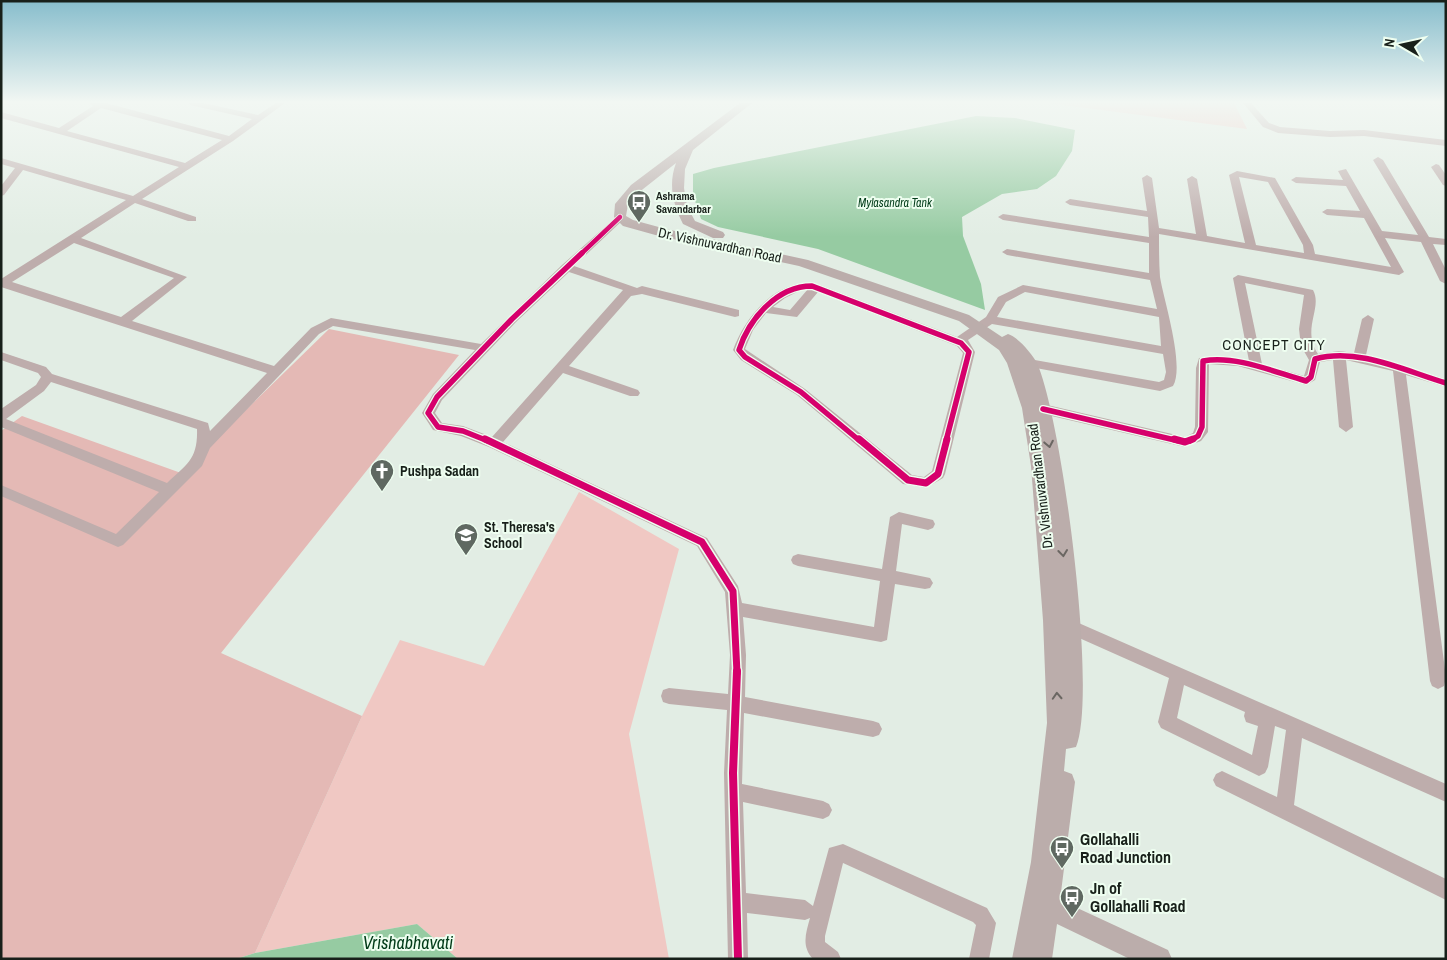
<svg xmlns="http://www.w3.org/2000/svg" width="1447" height="960" font-family="'Archivo Narrow',sans-serif">
<rect width="100%" height="100%" fill="#e2ede4"/>
<g fill="#f0c8c3">
<path d="M1048,103H1234L1247,129Z"/>
<path d="M579,492L679,549L629,734L669,959H458L417,924L255,953L362,716L400,640L484,666Z"/>
</g>
<path fill="#e4b9b5" d="M329,329L459,355L221,653L362,716L255,953L236,959H1V431L22,416L181,473Z"/>
<g fill="#96cba2">
<path d="M976,116L1015,118L1075,130L1072,151L1056,176L1037,189L1002,194L962,217L963,236L981,284L985,310L818,249L718,227L701,219L693,195V174L714,168Z"/>
<path d="M417,924L458,959H236L255,953Z"/>
</g>
<g fill="none" stroke-linecap="round" stroke-linejoin="round">
<g fill="#beadac" fill-rule="evenodd">
<path d="M89,103H106L229,136L252,119L190,105L189,103H203L258,115L276,103H285L233,141L142,199L196,217V221H188L135,203L81,238L187,277L132,321L274,366L311,328L331,318L481,344L562,265L620,214L624,215V219L574,266L637,288L642,286L739,310V316L735,317L642,294L631,296L569,366L638,390L640,393L638,396H630L563,373L503,442L707,538L738,586L742,603L874,627L880,581L798,566L793,564L791,560L793,556L798,554L882,569L890,517L899,512L933,520L935,524L933,528L928,530L902,524L896,571L930,578L933,583L930,588L925,589L895,584L887,640L881,642L743,617L746,655L745,697L873,721L879,723L882,729L879,735L873,737L744,713L742,784L823,801L829,804L832,810L829,816L823,819L743,802L746,893L805,900L813,906L829,848L843,844L987,908L996,923L989,959H969L976,925L973,922L843,863L825,936V942L838,952L841,959H813C801,946 806,933 810,918L805,920L747,913L748,959H728L724,773L727,710L669,704L663,702L661,696L663,690L669,688L728,694L730,655L725,592L697,546L489,447L461,436L433,430L422,413L433,394L475,350L333,326L319,334L210,448L202,466L123,545L118,547L1,496V485L116,534L159,492L1,427V409L36,385L41,377L38,373L1,360V352L46,367L52,374L208,423L210,431L267,373L1,287V279L126,200L23,170L4,195L1,196V186L15,168L1,164V158L133,196L179,167L1,118V112L59,128L93,106ZM101,108L222,140L185,163L67,131ZM74,243L174,278L121,317L12,282ZM569,272L623,290L492,437L463,426L442,423L435,413L442,400L516,322ZM51,382L197,429C198,459 187,464 167,483L6,419L44,391Z"/>
<path d="M1243,103H1251L1269,123L1280,127L1330,131L1364,130L1446,140V146L1364,136L1330,137L1278,133L1263,127Z"/>
<path d="M1378,157L1383,160L1429,237L1446,239V245L1433,244L1446,270V284L1440,281L1421,242L1385,238L1404,272L1399,275L1159,234C1159,248 1159,263 1160,277C1164,301 1185,366 1173,386L1160,391L1025,366L1023,363L1025,360L1029,359L1159,382L1164,380L1166,372L1163,354L992,324L968,340L975,352L945,474L943,478L926,488L903,484L797,395L741,360L733,350C745,316 780,274 820,285L957,337L986,317L998,297L1023,285L1157,309L1150,280L1007,255L1002,252L1007,249L1149,273V243L1003,220L998,217L1003,214L1149,237L1148,217L1070,205L1065,202L1070,199L1147,211L1142,178L1147,175L1152,178L1159,228L1196,234L1187,179L1192,176L1197,179L1207,236L1245,243L1229,175L1237,171L1275,178L1313,245L1315,254L1391,267L1364,218L1327,215L1322,212L1327,209L1360,211L1346,186L1296,183L1291,180L1296,177L1343,180L1338,171L1346,169L1382,231L1418,235L1373,160ZM1239,177L1268,182L1303,245L1304,253L1256,245ZM803,289H808L790,310L773,307L785,298ZM818,292L957,346L963,353L932,471L924,477L912,475L805,389L745,349L753,330L766,313L797,317ZM1025,292L1159,317L1161,346L997,317L1006,302Z"/>
<path d="M1436,164L1439,165L1446,175V186L1443,185L1431,167Z"/>
<path d="M1238,275L1313,290C1323,308 1301,329 1318,354L1339,351L1354,353L1362,319L1368,315L1374,319L1366,355L1446,379V387L1406,375L1446,677L1444,686L1438,689L1432,686L1430,681L1393,371L1346,360L1353,427L1346,432L1339,427L1333,360L1320,362L1315,380L1306,385L1238,366L1209,364L1208,432L1201,441L1185,447L1043,414L1037,409L1043,404L1185,437L1193,433L1195,427L1196,368L1199,358L1224,356L1249,361L1233,278ZM1245,283L1304,295L1299,329L1301,346L1309,360L1304,376L1262,364Z"/>
<path d="M1065,617L1446,784V802L1302,738L1294,805L1446,879V900L1216,786L1213,780L1216,774L1222,771L1277,797L1286,730L1275,726L1268,767L1265,773L1259,776L1161,728L1158,722L1169,678L1059,629L1057,624L1059,619ZM1184,685L1245,712L1244,716L1246,722L1258,726L1252,755L1177,718Z"/>
</g>
<path fill="#bbadab" fill-rule="evenodd" d="M740,103H752L693,150L685,169L684,188L687,206L695,221L723,232L725,235L723,238H713L683,224C673,204 668,185 676,163L633,197L628,204L626,216L633,220L666,229L808,260L969,315L1002,337L1008,334C1018,337 1032,354 1037,363C1062,419 1098,693 1076,747L1066,749L1064,771L1072,774L1075,782L1060,900L1168,950L1172,959H1130L1057,924L1052,959H1012L1031,862L1047,723L1043,620L1031,466L1022,408L1007,363L999,350L959,321L799,266L659,236L623,226L614,217L615,204L631,185Z"/>
<g stroke="#eefef0" stroke-width="6">
<path id="cycleway-far3" d="M581,254L620,217"/>
</g>
<g stroke="#eefef0" stroke-width="8">
<g id="cycleway-far2">
<path d="M1043,409L1179,441"/>
<path d="M488,441L463,431L438,427L428,413L437,397L512,319L582,253"/>
<path d="M860,441L801,392L745,357L739,350C749,319 777,286 812,286L961,343L969,352L946,441"/>
<path d="M1190,441L1198,436L1202,427L1203,361C1236,355 1274,372 1306,381L1311,377L1315,359C1358,347 1405,371 1446,383"/>
</g>
</g>
<g stroke="#eefef0" stroke-width="10">
<g id="cycleway-far1">
<path d="M485,439L702,542L733,591L737,673"/>
<path d="M859,439L908,480L926,483L938,474L947,439"/>
<path d="M1174,439L1185,442L1193,439"/>
</g>
</g>
<g stroke="#eefef0" stroke-width="11">
<path id="cycleway" d="M737,671L733,773L738,959"/>
</g>
<use href="#cycleway-far3" stroke="#d6006c" stroke-width="4.5"/>
<use href="#cycleway-far2" stroke="#d6006c" stroke-width="5.5"/>
<use href="#cycleway-far1" stroke="#d6006c" stroke-width="7"/>
<use href="#cycleway" stroke="#d6006c" stroke-width="8"/>
</g>
<defs><path id="oneway-chevron" d="M-2-3.5L2.5 0L-2 3.5" fill="none" stroke-width="1.6" stroke-linecap="round" stroke-linejoin="round" transform="scale(1.25)"/></defs>
<g stroke="#6a6662">
<use href="#oneway-chevron" transform="translate(1049 444) rotate(79)"/>
<use href="#oneway-chevron" transform="translate(1063 553) rotate(83)"/>
<use href="#oneway-chevron" transform="translate(1057 696) rotate(-93)"/>
</g>
<linearGradient id="sky" x2="0" y2="1"><stop stop-color="#87bdcc"/><stop offset="0.43" stop-color="#f2f7f3"/><stop offset="1" stop-color="#f2f7f3" stop-opacity="0"/></linearGradient>
<rect width="1447" height="237" fill="url(#sky)"/>
<defs>
<g id="bus-pin" transform="scale(1.25)"><path d="M0 17L-7.5 6A9.5 9.5 0 1 1 7.5 6Z" fill="#5f6861" stroke="#eefef0"/><path d="M-5-6H5V4H4V6H2V4H-2V6H-4V4H-5ZM-3.5-4V0h7V-4ZM-3.5 1.2v1.5H-2V1.2ZM2 1.2v1.5H3.5V1.2Z" fill="#fff"/></g>
<g id="church-pin" transform="scale(1.25)"><path d="M0 17L-7.5 6A9.5 9.5 0 1 1 7.5 6Z" fill="#5f6861" stroke="#eefef0"/><path d="M-1.2-6h2.4v3.5h3.3v2.4h-3.3V6h-2.4V-.1h-3.3v-2.4h3.3Z" fill="#fff"/></g>
<g id="school-pin" transform="scale(1.25)"><path d="M0 17L-7.5 6A9.5 9.5 0 1 1 7.5 6Z" fill="#5f6861" stroke="#eefef0"/><path d="M0-5L7-2L0 1L-7-2ZM-4 1L0 2.5L4 1V4Q0 6-4 4Z" fill="#fff"/></g>
</defs>
<g fill-rule="evenodd">
<use href="#bus-pin" x="639" y="202"/>
<use href="#church-pin" x="382" y="471"/>
<use href="#school-pin" x="466" y="535"/>
<use href="#bus-pin" x="1062" y="848"/>
<use href="#bus-pin" x="1072" y="897"/>
</g>
<g text-anchor="middle" dominant-baseline="central" stroke-width="4" stroke-linejoin="round" paint-order="stroke">
<g font-size="11" font-weight="bold" fill="#18201a" stroke="#eefef0" text-anchor="start">
<text x="656" y="196">Ashrama<tspan x="656" dy="13">Savandarbar</tspan></text>
</g>
<g font-size="12" font-style="italic" fill="#023c19" stroke="#eefef0">
<text x="895" y="203">Mylasandra Tank</text>
</g>
<g font-size="14" fill="#18201a" stroke="#eefef0">
<text transform="translate(720 245) rotate(12)">Dr. Vishnuvardhan Road</text>
<text transform="translate(1040 486) rotate(-97)">Dr. Vishnuvardhan Road</text>
</g>
<g font-size="14" font-weight="bold" fill="#18201a" stroke="#eefef0" text-anchor="start">
<text x="400" y="471">Pushpa Sadan</text>
<text x="484" y="527">St. Theresa's<tspan x="484" dy="16">School</tspan></text>
</g>
<g font-size="15" letter-spacing="1" fill="#18201a" stroke="#eefef0">
<text x="1274" y="344">CONCEPT CITY</text>
</g>
<g font-size="16" font-weight="bold" fill="#18201a" stroke="#eefef0" text-anchor="start">
<text x="1080" y="839">Gollahalli<tspan x="1080" dy="18">Road Junction</tspan></text>
<text x="1090" y="888">Jn of<tspan x="1090" dy="18">Gollahalli Road</tspan></text>
</g>
<g font-size="18" font-style="italic" fill="#023c19" stroke="#eefef0">
<text x="408" y="942">Vrishabhavati</text>
</g>
</g>
<rect width="1447" height="960" fill="none" stroke="#18201a" stroke-width="5"/>
<g transform="translate(1402 45) rotate(279)" stroke="#eefef0" stroke-width="4" paint-order="stroke">
<path d="M0-4L9 19L0 12L-9 19Z" fill="#18201a"/>
<text y="-8" font-size="14" font-weight="bold" text-anchor="middle" fill="#18201a">N</text>
</g>
</svg>
